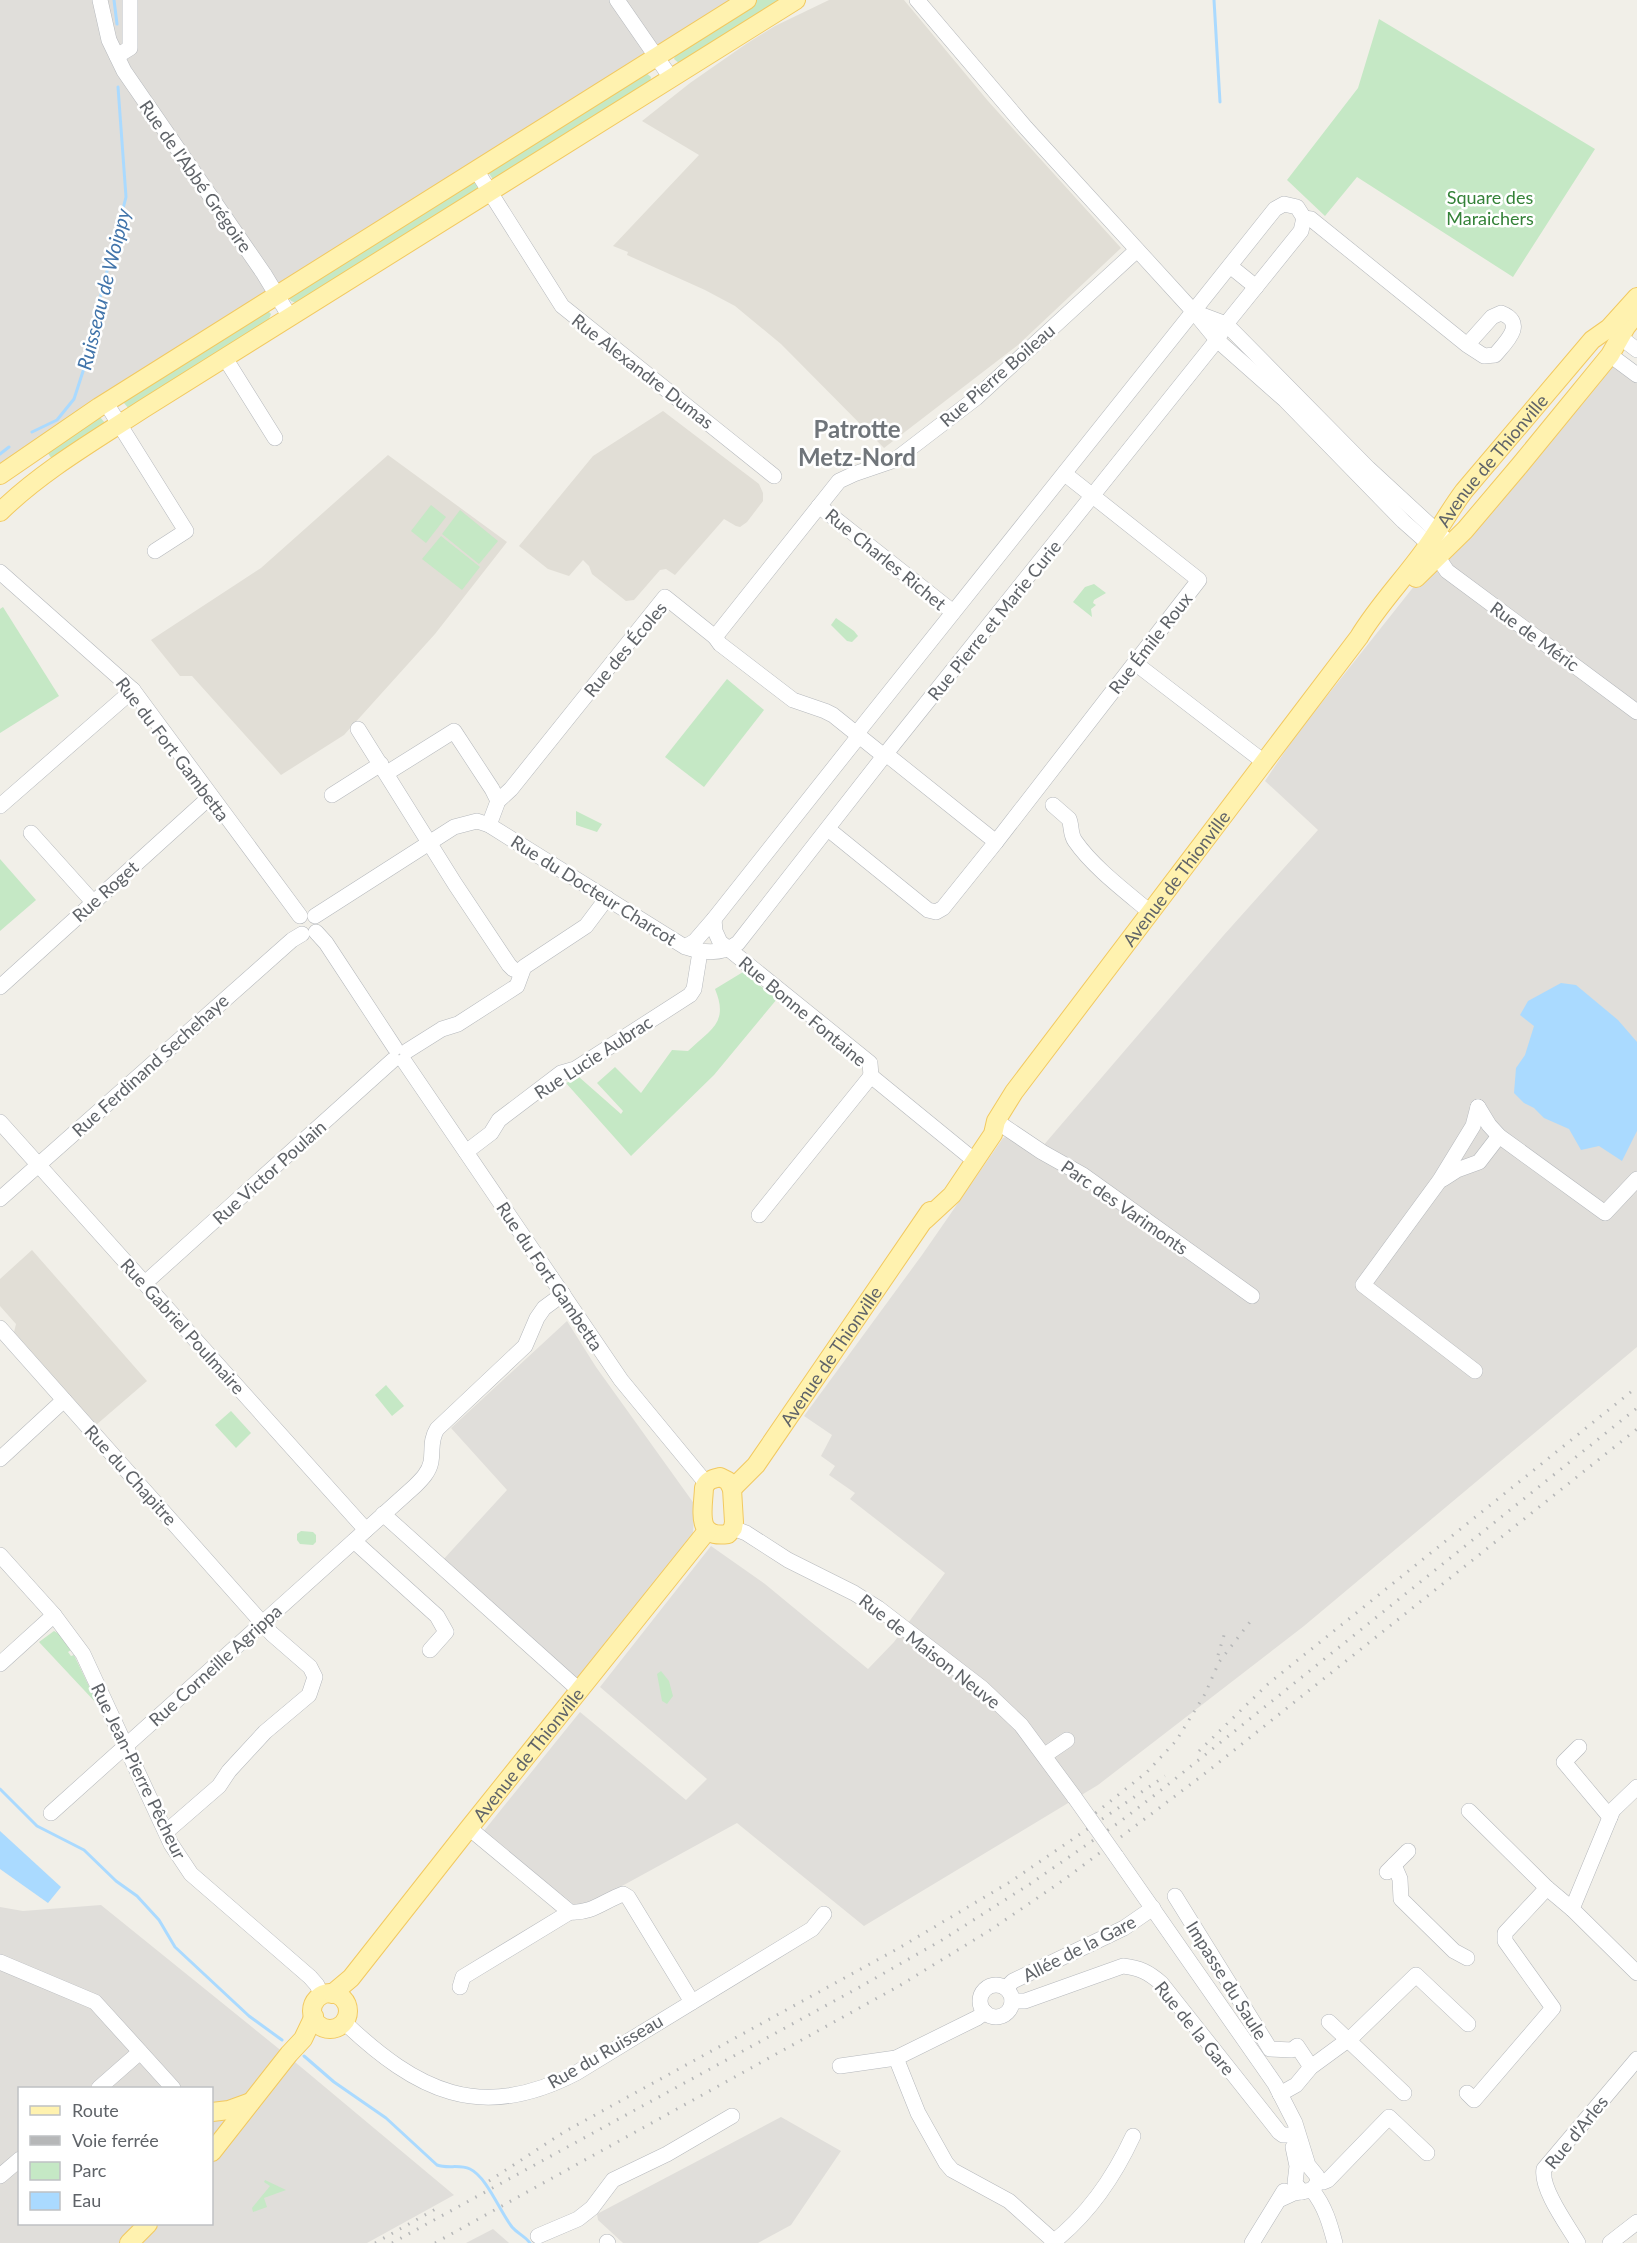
<svg xmlns="http://www.w3.org/2000/svg" width="1637" height="2243" font-family="Lato,sans-serif">
<rect width="100%" height="100%" fill="#f1efe8"/>
<g fill="#e0deda" fill-rule="evenodd">
<path d="M0,0H747L0,475Z"/>
<path d="M1609,364L1637,375V1347L1304,1626L1098,1785L864,1926L737,1823L580,1909L483,1832L580,1712L686,1800L707,1779L600,1687L711,1546L765,1584L868,1669L894,1642L945,1573L850,1499L855,1493L829,1475L835,1466L821,1456L832,1435L804,1416L922,1255L1003,1138L1009,1136L1036,1154L1223,936L1318,830L1265,781L1296,735L1415,585Z"/>
<path d="M567,1321L596,1367L695,1505L693,1533L575,1683L442,1561L507,1490L451,1428Z"/>
<path d="M101,1905L289,2057L454,2195L367,2243H0V1907L23,1911ZM20,2088H212V2224H20Z"/>
<path d="M781,2117L841,2151L791,2225L758,2243H623L598,2220L597,2214Z"/>
<path d="M493,2229L509,2243H466Z"/>
</g>
<g fill="#e1ded6">
<path d="M829,0H904L988,101L1121,248L1018,345L884,448L781,344L735,306L705,290L627,255L628,252L613,246L699,155L642,121L690,83L746,44L775,26Z"/>
<path d="M663,411L759,484L763,493V501L747,522L740,527L736,526L724,519L675,575L666,569L660,570L634,600L626,601L592,574L589,566L583,560L569,576L548,569L519,546L593,456Z"/>
<path d="M388,455L507,542L435,634L344,735L281,775L192,676H180L151,640L261,568Z"/>
<path d="M32,1250L147,1381L96,1425L14,1332L16,1324L0,1306V1279Z"/>
</g>
<g fill="#c5e8c5">
<path d="M756,0H785L680,64L674,59L677,50Z"/>
<path d="M1379,19L1595,149L1513,277L1357,177L1325,216L1287,180L1358,88Z"/>
<path d="M645,72L651,77L650,82L494,181L488,172Z"/>
<path d="M473,179L481,190L299,304L291,301L288,296Z"/>
<path d="M267,310L271,314L269,319L129,409L124,403V398Z"/>
<path d="M100,417L105,423L53,461L46,450Z"/>
<path d="M431,505L446,517L426,543L411,531Z"/>
<path d="M460,510L498,541L479,564L442,534Z"/>
<path d="M441,536L480,567L462,590L422,559Z"/>
<path d="M1094,584L1106,593L1094,600L1093,603L1096,605L1091,609L1092,617L1073,602L1085,587Z"/>
<path d="M3,607L59,696L0,733V609Z"/>
<path d="M836,618L854,631L858,636L852,642L847,641L831,625Z"/>
<path d="M727,679L764,710L704,787L665,757Z"/>
<path d="M576,811L602,824L597,832L576,825Z"/>
<path d="M0,859L36,900L0,931Z"/>
<path d="M743,972L777,999L714,1075L631,1156L566,1083L579,1077L621,1114L623,1111L597,1083L615,1067L641,1093L672,1050L688,1051C711,1029 729,1023 715,989Z"/>
<path d="M386,1385L404,1406L392,1416L375,1395Z"/>
<path d="M231,1411L251,1433L236,1448L215,1425Z"/>
<path d="M301,1531L313,1532L316,1535V1542L313,1545L300,1544L297,1540V1534Z"/>
<path d="M54,1631L61,1635L71,1650L68,1652L71,1656L74,1655L98,1705L39,1642Z"/>
<path d="M661,1671L669,1681L673,1696L667,1704L662,1701L657,1674Z"/>
<path d="M265,2180L286,2190L264,2198L267,2207L253,2212L252,2208L270,2186L264,2182Z"/>
</g>
<g fill="#aadaff">
<path d="M1561,983L1576,985L1618,1020L1637,1042V1131L1622,1161L1599,1146L1581,1150L1569,1129L1544,1118L1534,1108L1524,1103L1514,1093L1516,1068L1525,1055L1534,1026L1520,1015L1528,1001Z"/>
<path d="M0,1831L61,1887L48,1903L0,1869Z"/>
</g>
<g fill="none" stroke-linecap="round" stroke-linejoin="round">
<g stroke="#aadaff" stroke-width="3">
<path d="M114,0L117,24"/>
<path d="M1214,0L1220,102"/>
<path d="M32,432L57,420L74,399L89,353L95,318L126,197L118,87"/>
<path d="M0,454L9,447"/>
<path d="M0,1789L37,1826L84,1850L116,1881L137,1896L159,1920L175,1947L249,2016L282,2040"/>
<path d="M304,2056L334,2082L386,2118L437,2165C448,2169 459,2164 470,2169C487,2177 500,2212 512,2227C518,2234 525,2236 530,2243"/>
</g>
<g stroke="#b5b8bc" stroke-width="16">
<g id="minor">
<path d="M100,0L109,40L124,71L264,274L290,317"/>
<path d="M617,0L671,78"/>
<path d="M917,0L1026,128L1194,312L1217,340L1285,400L1403,521L1429,544L1447,571L1637,712"/>
<path d="M117,56L130,48V0"/>
<path d="M476,170L562,306L774,476"/>
<path d="M1304,218L1311,219L1467,345L1484,356L1495,355C1506,342 1527,323 1501,313L1492,317L1467,345"/>
<path d="M1230,266L1256,287"/>
<path d="M1194,312L1226,324L1368,468L1445,539"/>
<path d="M1620,337L1637,350"/>
<path d="M1610,355L1637,375"/>
<path d="M225,358L275,438"/>
<path d="M106,403L186,531L155,551"/>
<path d="M819,506L953,612"/>
<path d="M0,572L133,690L300,916"/>
<path d="M715,637L720,644L793,700L825,711L833,715L884,756"/>
<path d="M1135,663L1264,762"/>
<path d="M358,729L455,884L509,965L513,969L521,972"/>
<path d="M387,773L454,731L492,789L498,801"/>
<path d="M332,795L381,764"/>
<path d="M1053,805L1069,819C1072,826 1070,834 1075,841C1093,867 1125,891 1150,912"/>
<path d="M0,806L133,690"/>
<path d="M489,825L498,801L511,789L665,597L715,637L839,481L854,474L895,460L976,398L1137,250"/>
<path d="M828,829L928,910L936,912L943,908L996,842L886,754"/>
<path d="M31,833L93,902"/>
<path d="M996,842L1199,580L1065,474"/>
<path d="M315,916L454,827L477,821L489,825L685,947C703,953 722,955 738,943L884,756L1217,340L1226,324L1301,231L1304,218L1297,207L1284,204L1275,209L861,728L855,741L714,919L695,941L685,947"/>
<path d="M714,919L715,931L720,942L870,1063L871,1076"/>
<path d="M316,932L326,943L395,1048"/>
<path d="M0,987L211,796"/>
<path d="M407,1051L442,1029L458,1024L517,986L524,967L586,926L607,898"/>
<path d="M404,1061L621,1380L706,1483"/>
<path d="M871,1076L975,1161"/>
<path d="M1478,1107L1489,1125L1499,1136L1605,1213L1637,1179"/>
<path d="M996,1121L1042,1152L1083,1175L1252,1296"/>
<path d="M0,1122L366,1530"/>
<path d="M466,1152L491,1133L499,1120L561,1073L575,1069L690,995L694,989L700,952"/>
<path d="M1443,1179L1457,1170L1479,1162L1499,1136"/>
<path d="M0,1199L292,940L302,934"/>
<path d="M759,1215L871,1076"/>
<path d="M145,1283L393,1060"/>
<path d="M0,1328L272,1634L310,1667L315,1677L309,1695L265,1732L229,1771L219,1786L166,1832"/>
<path d="M1475,1371L1363,1285L1440,1180L1473,1126L1478,1107"/>
<path d="M0,1459L64,1400"/>
<path d="M383,1514L579,1690"/>
<path d="M733,1528L746,1533L788,1560L854,1593L878,1608L982,1688L1021,1725L1075,1798"/>
<path d="M354,1541L437,1616L446,1632L430,1650"/>
<path d="M0,1555L54,1615L83,1654L171,1844L191,1874L310,1977L317,1985L322,1996"/>
<path d="M0,1664L54,1615"/>
<path d="M1579,1747L1564,1762L1610,1817"/>
<path d="M1045,1755L1067,1740"/>
<path d="M1637,1787L1613,1810L1572,1909L1637,1973"/>
<path d="M1469,1811L1547,1888L1572,1909"/>
<path d="M51,1813L415,1486C422,1479 429,1472 431,1462C433,1450 430,1440 437,1429L525,1346L537,1318L544,1308L563,1294"/>
<path d="M469,1828L570,1912C591,1914 604,1901 623,1894L628,1897L692,2002"/>
<path d="M1116,1856L1275,2084L1295,2123L1308,2165L1317,2176L1318,2182L1312,2190L1294,2193L1281,2199"/>
<path d="M1394,1865L1400,1879L1401,1899L1454,1951L1467,1958"/>
<path d="M1387,1872L1408,1851"/>
<path d="M1175,1896L1270,2049L1292,2050L1297,2046L1311,2067"/>
<path d="M0,1962L95,2002L173,2088"/>
<circle cx="996" cy="2001" r="16"/>
<path d="M460,1987L463,1977L570,1912"/>
<path d="M1006,1988L1013,1981L1124,1928L1153,1908"/>
<path d="M1012,2001H1025L1123,1966C1140,1968 1148,1972 1161,1983L1279,2132L1283,2135H1289"/>
<path d="M344,2022C417,2091 480,2123 576,2073L812,1929L824,1914"/>
<path d="M1329,2022L1404,2093"/>
<path d="M896,2058L918,2113L946,2163L952,2170L1009,2201L1056,2243"/>
<path d="M840,2066L896,2058L977,2018L985,2012"/>
<path d="M99,2088L140,2052"/>
<path d="M1467,2093L1474,2100L1553,2008L1505,1941V1933L1547,1888"/>
<path d="M1280,2094L1296,2085L1311,2067L1352,2037L1416,1975L1468,2024"/>
<path d="M1293,2147L1297,2166L1295,2183L1302,2192"/>
<path d="M0,2176L20,2159"/>
<path d="M1318,2182H1323L1328,2180L1389,2117L1427,2153"/>
<path d="M1312,2190C1325,2206 1330,2224 1335,2243"/>
<path d="M538,2236L578,2219L592,2208L613,2180L667,2154L732,2116"/>
<path d="M607,2242L608,2243"/>
<path d="M1052,2243C1088,2215 1114,2177 1133,2136"/>
<path d="M1252,2243L1284,2191"/>
<path d="M1578,2243C1568,2226 1540,2188 1544,2169L1637,2059"/>
<path d="M1610,2243L1637,2222"/>
</g>
</g>
<g stroke="#f2c960" stroke-width="20">
<g id="major">
<path d="M0,475L99,407L747,0"/>
<path d="M0,512C42,471 94,441 143,409L796,0"/>
<path d="M1416,578L1465,530L1520,465L1610,355L1626,327L1637,313"/>
<path id="s1" d="M925,1220L952,1195L993,1134L996,1121L1014,1092L1359,637C1377,607 1402,581 1423,552C1438,532 1449,511 1464,491L1592,340L1609,328L1637,297"/>
<path d="M720,1477L728,1481L732,1489L734,1522L733,1528L728,1534C695,1539 703,1511 704,1488C707,1480 712,1479 720,1477Z"/>
<path id="s2" d="M732,1489L756,1465L930,1211"/>
<circle cx="330" cy="2011" r="18"/>
<path id="s3" d="M332,1994L351,1978L469,1828L707,1531"/>
<path d="M212,2112L229,2110L251,2102"/>
<path d="M212,2152L289,2054L303,2039L314,2016"/>
<path d="M129,2243L148,2224"/>
</g>
</g>
<use href="#minor" stroke="#fff" stroke-width="15"/>
<use href="#major" stroke="#fff2af" stroke-width="18"/>
<g stroke="#b6b7b8" stroke-width="3" stroke-dasharray="1.5 8" stroke-linecap="butt">
<path d="M1218,1655L1225,1632"/>
<path d="M1199,1751L1268,1684L1637,1387"/>
<path d="M1088,1819L1147,1772L1176,1741L1205,1694L1219,1662L1250,1622"/>
<path d="M489,2181L564,2132L899,1948L1010,1882L1165,1776"/>
<path d="M375,2243L441,2206"/>
<path d="M392,2243L858,1988L942,1940L1030,1884L1121,1821L1165,1787L1637,1408"/>
<path d="M435,2243L899,1986L992,1929L1065,1879L1203,1775L1637,1429"/>
</g>
<g stroke="#b5b8bc" stroke-width="16" stroke-linecap="butt">
<path id="minor-bridge" d="M1075,1798L1116,1856"/>
</g>
<use href="#minor-bridge" stroke="#fff" stroke-width="15"/>
</g>
<g text-anchor="middle" dominant-baseline="central" stroke-width="5" stroke-linejoin="round" paint-order="stroke">
<g font-size="18" fill="#5f6368" stroke="#fff">
<text transform="translate(196 176) rotate(55)">Rue de l'Abbé Grégoire</text>
<text transform="translate(643 371) rotate(38)">Rue Alexandre Dumas</text>
<text transform="translate(997 375) rotate(-41)">Rue Pierre Boileau</text>
<text stroke="none"><textPath href="#s1" startOffset="950">Avenue de Thionville</textPath></text>
<text transform="translate(886 559) rotate(39)">Rue Charles Richet</text>
<text transform="translate(994 620) rotate(-51)">Rue Pierre et Marie Curie</text>
<text transform="translate(1535 636) rotate(36)">Rue de Méric</text>
<text transform="translate(1150 643) rotate(-52)">Rue Émile Roux</text>
<text transform="translate(625 649) rotate(-50)">Rue des Écoles</text>
<text transform="translate(173 749) rotate(53)">Rue du Fort Gambetta</text>
<text stroke="none"><textPath href="#s1" startOffset="426">Avenue de Thionville</textPath></text>
<text transform="translate(594 890) rotate(32)">Rue du Docteur Charcot</text>
<text transform="translate(105 891) rotate(-42)">Rue Roget</text>
<text transform="translate(803 1011) rotate(40)">Rue Bonne Fontaine</text>
<text transform="translate(593 1057) rotate(-33)">Rue Lucie Aubrac</text>
<text transform="translate(150 1065) rotate(-42)">Rue Ferdinand Sechehaye</text>
<text transform="translate(269 1172) rotate(-42)">Rue Victor Poulain</text>
<text transform="translate(1125 1207) rotate(35)">Parc des Varimonts</text>
<text transform="translate(550 1276) rotate(56)">Rue du Fort Gambetta</text>
<text transform="translate(183 1326) rotate(48)">Rue Gabriel Poulmaire</text>
<text stroke="none"><textPath href="#s2" startOffset="166">Avenue de Thionville</textPath></text>
<text transform="translate(131 1475) rotate(48)">Rue du Chapitre</text>
<text transform="translate(930 1651) rotate(38)">Rue de Maison Neuve</text>
<text transform="translate(215 1665) rotate(-42)">Rue Corneille Agrippa</text>
<text stroke="none"><textPath href="#s3" startOffset="310">Avenue de Thionville</textPath></text>
<text transform="translate(139 1771) rotate(64)">Rue Jean-Pierre Pêcheur</text>
<text transform="translate(1079 1948) rotate(-27)">Allée de la Gare</text>
<text transform="translate(1227 1980) rotate(58)">Impasse du Saule</text>
<text transform="translate(1195 2028) rotate(51)">Rue de la Gare</text>
<text transform="translate(605 2051) rotate(-30)">Rue du Ruisseau</text>
<text transform="translate(1576 2132) rotate(-51)">Rue d'Arles</text>
</g>
<g font-size="18" fill="#348238" stroke="#fff">
<text x="1490" y="197">Square des<tspan x="1490" dy="21">Maraichers</tspan></text>
</g>
<g font-size="20" font-style="italic" fill="#4174aa" stroke="#fff">
<text transform="translate(103 289) rotate(-76)">Ruisseau de Woippy</text>
</g>
<g font-size="24" font-weight="bold" fill="#70757a" stroke="#fff">
<text x="857" y="428">Patrotte<tspan x="857" dy="28">Metz-Nord</tspan></text>
</g>
</g>
<rect x="18" y="2087" width="195" height="138" fill="#ffffff" stroke="#bfc1c3" stroke-width="1.5"/>
<rect x="30" y="2106" width="30" height="9" fill="#fff2af" stroke="#bfc1c3" stroke-width="1.5"/>
<text x="72" y="2117" font-size="18" fill="#5f6368">Route</text>
<rect x="30" y="2136" width="30" height="9" fill="#b6b7b8" stroke="#bfc1c3" stroke-width="1.5"/>
<text x="72" y="2147" font-size="18" fill="#5f6368">Voie ferrée</text>
<rect x="30" y="2162" width="30" height="18" fill="#c5e8c5" stroke="#bfc1c3" stroke-width="1.5"/>
<text x="72" y="2177" font-size="18" fill="#5f6368">Parc</text>
<rect x="30" y="2192" width="30" height="18" fill="#aadaff" stroke="#bfc1c3" stroke-width="1.5"/>
<text x="72" y="2207" font-size="18" fill="#5f6368">Eau</text>
</svg>
